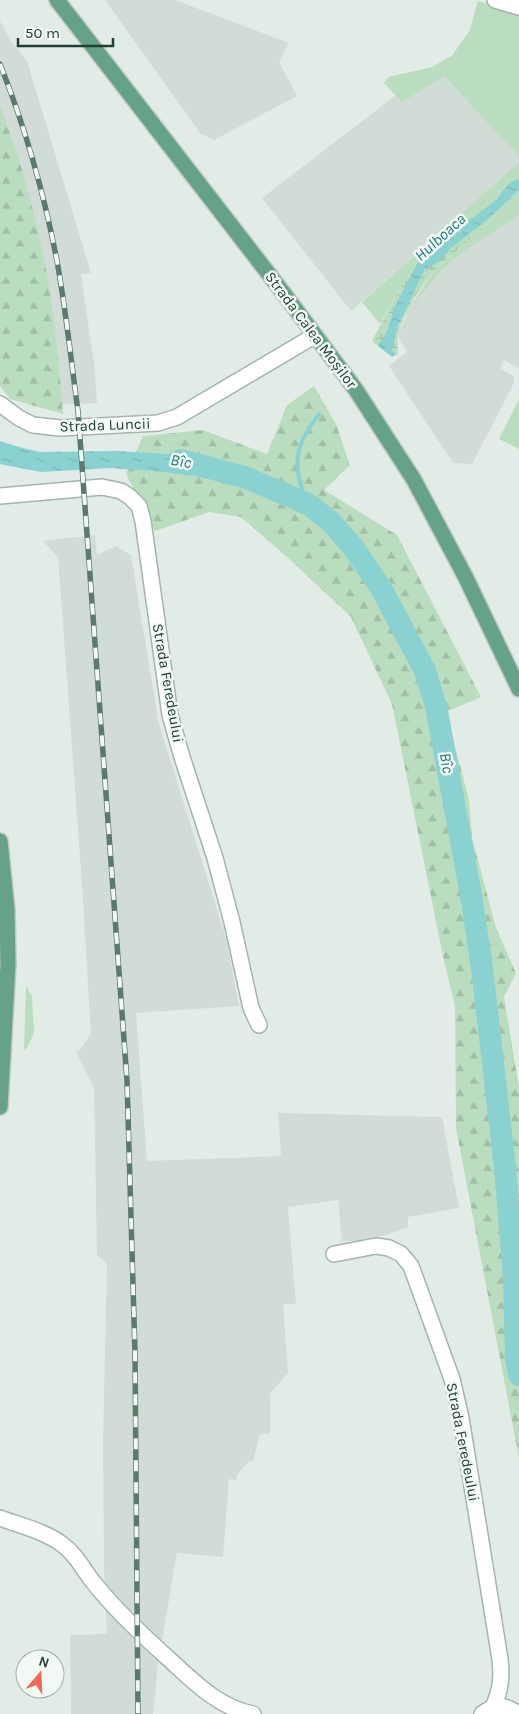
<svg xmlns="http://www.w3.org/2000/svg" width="519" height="1714" font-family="Karla,sans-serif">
<defs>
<pattern id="forest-firs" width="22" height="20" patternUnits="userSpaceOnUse" patternTransform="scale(1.25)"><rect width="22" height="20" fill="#bbddbf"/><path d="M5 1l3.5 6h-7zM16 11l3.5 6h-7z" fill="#a0bfa5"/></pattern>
<pattern id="wetland-marsh" width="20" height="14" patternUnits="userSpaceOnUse" patternTransform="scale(1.25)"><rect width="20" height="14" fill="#bbddbf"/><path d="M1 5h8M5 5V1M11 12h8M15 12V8" fill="none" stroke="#a0bfa5"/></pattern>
<pattern id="water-ripples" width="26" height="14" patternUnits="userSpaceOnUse" patternTransform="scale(1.25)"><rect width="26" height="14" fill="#8ad1d1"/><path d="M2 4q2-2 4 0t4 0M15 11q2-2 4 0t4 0" fill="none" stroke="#77b4b4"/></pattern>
</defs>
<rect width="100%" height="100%" fill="#e2ece6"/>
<g fill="#d0dcd5">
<path d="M105,0H175L289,43L279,62L297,96L214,140L200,133Z"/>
<path d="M519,0V162L351,311L262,198L396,95L384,83L389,77L432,67L452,56L470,30L477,5L508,12Z"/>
<path d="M0,21L10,40L27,61L91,273L81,274L94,364L97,403L31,406L0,142Z"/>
<path d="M519,215V368L504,360L500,369L514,376V383L472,464L453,463L389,366L407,352L398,336L408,310L425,288L441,271L466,250Z"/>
<path d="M95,535L97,555L116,546L131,555L159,724L226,938L239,1006L136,1013L147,1161L281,1156L278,1113L442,1117L459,1208L408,1217V1227L386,1235L355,1241H342L338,1200L288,1207L296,1304H283L288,1373L270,1394V1434H260L253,1462L249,1461L237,1475L236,1480L229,1479L223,1557L177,1553L158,1664L153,1714H71L70,1635L107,1634L104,1568L103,1445L107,1264L97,1255L94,1088L76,1052L79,1051L91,1034L81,870L58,557L43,541Z"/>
</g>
<g fill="#bbddbf">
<path d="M478,1L519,13V156L444,76L402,102L384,83L389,77L432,67L452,56L470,30Z"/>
<path d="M519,162V175L419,260L399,290L380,324L362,302Z"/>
<path d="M519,198V215L466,250L441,271L408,310L435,269Z"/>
<path d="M519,399V449L499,439Z"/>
<path d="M26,986L32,996L34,1033L27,1048L24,1050Z"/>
</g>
<g fill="url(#forest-firs)">
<path d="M0,106C24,168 42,235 51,300C57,338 60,376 63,414L10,399L0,386Z"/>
<path d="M314,386L336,424L350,465L324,490L397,535L481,697L446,712L469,800L472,837L496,928L516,973L504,997L519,1088V1458L456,1128L455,1006L443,956L392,704L351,617L286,556L241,517L209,512L155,531L126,474L143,436L203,430L267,454L287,405Z"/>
</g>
<path fill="url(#wetland-marsh)" d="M519,175V198L435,269C422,286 400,317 398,338C397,343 398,349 398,354L392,357L372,341L399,290L419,260Z"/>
<g fill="url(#water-ripples)">
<path d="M515,180H519V190L487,220L451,248L440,261L425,269L397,328L392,351L395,353L392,357L378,346L387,331L394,308L419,260L436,245L443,246C455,238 464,230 471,218C475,217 480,217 483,215C499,208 498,188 515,180Z"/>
<path d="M0,441L19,447L40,452L117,451L166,454L191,457L209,466L190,476L166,472L110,468L41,472L0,464Z"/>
</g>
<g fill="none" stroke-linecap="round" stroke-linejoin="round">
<g stroke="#8ad1d1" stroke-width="4">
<path d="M476,218L498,201"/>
<path d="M442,248L465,228"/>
<path d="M308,504C291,466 294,446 319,414"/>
<path d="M514,1277L519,1273"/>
</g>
<path stroke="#8ad1d1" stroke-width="22" d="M180,460L244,477L308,504L331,522L353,547L381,588L425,671L436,706L471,895L482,968L505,1168L514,1277L516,1357L519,1375"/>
<g stroke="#a5b4ac" stroke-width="18">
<g id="minor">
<path d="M495,0L519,7"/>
<path d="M0,404L19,418L33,425L60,428L158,423L177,417L314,336"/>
<path d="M0,496L102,487L121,491L130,497L139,506L143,521L170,715L182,757L215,858L232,922L251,1008L259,1025"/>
<path d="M334,1254L376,1246L389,1248L401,1254L411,1266L452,1379L461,1418L500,1659C502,1676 501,1690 493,1707"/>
<path d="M0,1518C21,1526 45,1531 63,1545C77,1555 83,1570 94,1583C116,1611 142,1635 169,1659C193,1681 219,1708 253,1714"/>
<path d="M482,1714C495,1704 505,1704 518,1714"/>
</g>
</g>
<g stroke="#c1c9c6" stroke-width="18">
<g id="major">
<path d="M57,0L285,295L356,390L414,480L466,578L519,689"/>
<path d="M0,841L7,910L8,965L0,1107"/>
</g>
</g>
<use href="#minor" stroke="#fff" stroke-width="15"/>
<use href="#major" stroke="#66a289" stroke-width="15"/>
<g stroke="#5c796d" stroke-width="5.5">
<path id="rail" d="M0,64C25,127 44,193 57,261C66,310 71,361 78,411L127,1081L135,1353L138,1714"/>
</g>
<use href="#rail" stroke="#f2f9f5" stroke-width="4" stroke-dasharray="11" stroke-linecap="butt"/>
</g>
<g text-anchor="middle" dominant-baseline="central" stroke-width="5" stroke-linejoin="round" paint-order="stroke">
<g font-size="15" fill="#223d32" stroke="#f2f9f5">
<text transform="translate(311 330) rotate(53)">Strada Calea Moșilor</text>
<text transform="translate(105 425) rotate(-2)">Strada Luncii</text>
<text transform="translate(168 683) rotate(80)">Strada Feredeului</text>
<text transform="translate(463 1442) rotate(79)">Strada Feredeului</text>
</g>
<g font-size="16" font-style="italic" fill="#1c797a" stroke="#f2f9f5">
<text transform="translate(440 237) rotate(-42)">Hulboaca</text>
<text transform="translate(181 461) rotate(10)">Bîc</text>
<text transform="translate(447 763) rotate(80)">Bîc</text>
</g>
</g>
<g transform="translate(40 1674) rotate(19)"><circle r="24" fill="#f2f9f5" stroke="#9faea7"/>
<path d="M0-4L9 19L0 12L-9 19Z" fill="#f2675a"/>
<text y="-8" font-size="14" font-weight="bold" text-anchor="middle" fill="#223d32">N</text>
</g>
<path d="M18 38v8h95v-8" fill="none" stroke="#223d32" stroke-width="2.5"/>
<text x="25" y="38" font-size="15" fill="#223d32" stroke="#f2f9f5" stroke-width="4" paint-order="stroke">50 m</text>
</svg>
